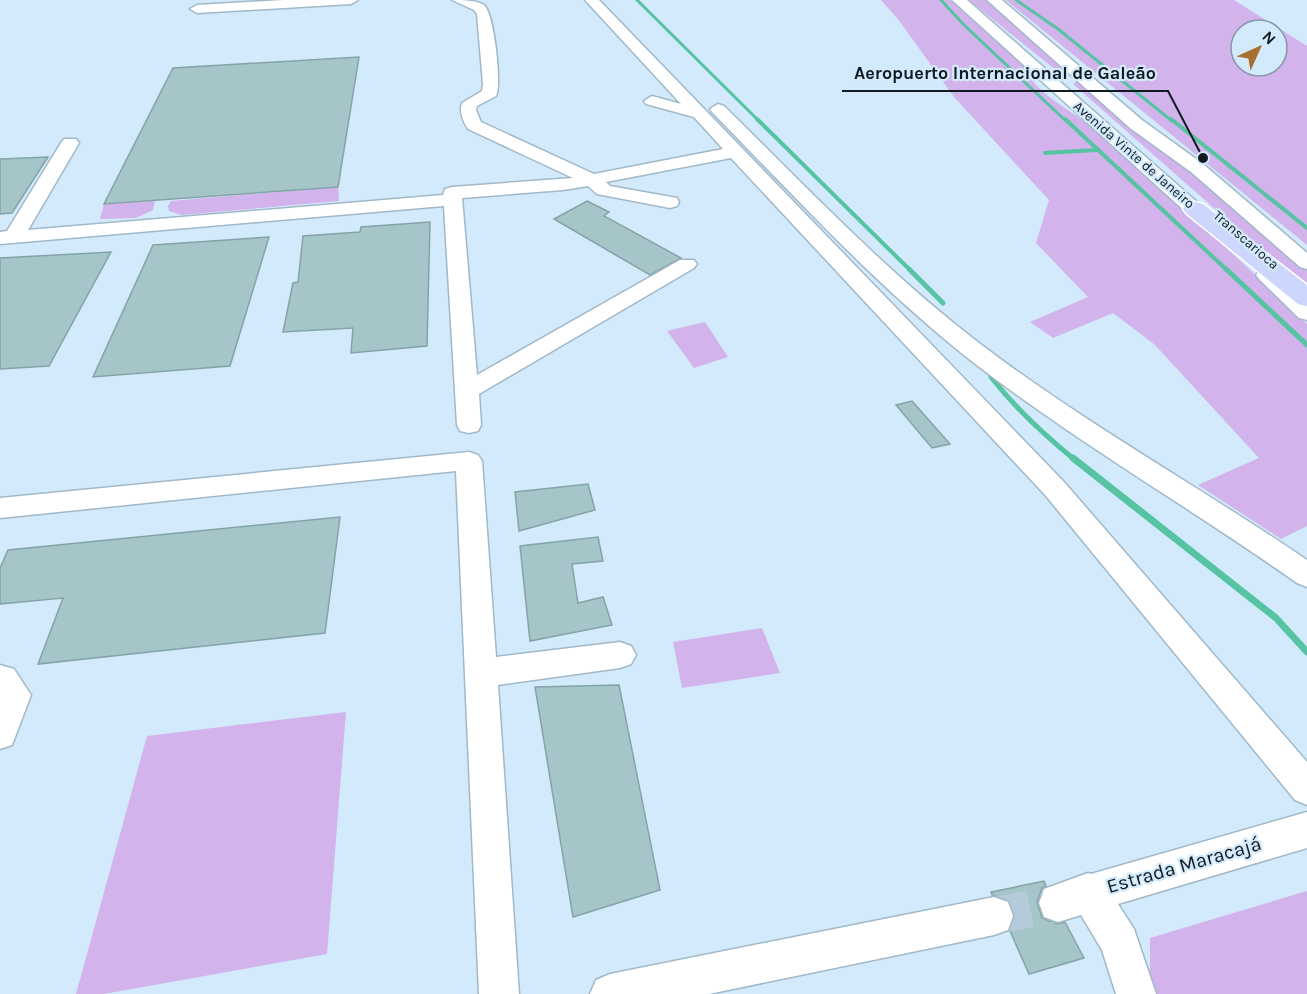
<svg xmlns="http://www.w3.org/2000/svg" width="1307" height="994" font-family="Karla,sans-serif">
<rect width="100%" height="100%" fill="#d2eafb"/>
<g fill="#d2b3ec" fill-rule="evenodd">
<path d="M881,0H950L1026,68L1024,69C1041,98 1071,109 1095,130C1167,193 1238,257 1307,324V526L1281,539L1198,485L1259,458L1155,345L1113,313L1053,338L1030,322L1088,297L1036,243L1049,200L954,97L898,19Z"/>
<path d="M969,0H992L1072,74L1062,75Z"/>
<path d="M1006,0H1234L1307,46V245ZM1241,30H1277V66H1241Z"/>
<path d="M1077,81H1080L1307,266V290L1073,84Z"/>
<path d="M338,187L339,201L182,215L169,211L168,206L171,201Z"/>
<path d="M155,201L153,210L136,218L100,219L104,204Z"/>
<path d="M705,322L728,357L694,368L667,331Z"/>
<path d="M762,628L780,673L682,688L673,642Z"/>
<path d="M346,712L327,954L104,994H76L147,736Z"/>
<path d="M1307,891V994H1156L1150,979V938Z"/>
</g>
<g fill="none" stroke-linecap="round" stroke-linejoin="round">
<g stroke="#56c3a2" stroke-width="3">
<path d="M637,0L759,121"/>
<path d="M941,0L964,25L1066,121"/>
<path d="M1016,0L1058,29L1172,121"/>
</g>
<g stroke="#56c3a2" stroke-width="4">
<path d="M757,119L911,271"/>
<path d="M1065,119L1228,271"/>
<path d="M1171,119L1307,228"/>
<path d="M1045,153L1097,150"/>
</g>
<g stroke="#56c3a2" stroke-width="5">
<path d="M909,269L943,303"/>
<path d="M1226,269L1307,345"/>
<path d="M991,377C1016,409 1044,435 1075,460"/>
</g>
<path stroke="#56c3a2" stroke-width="7" d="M1073,458L1276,618L1307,652"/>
</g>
<g fill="#a5c5c8" stroke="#84a3a7" stroke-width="1.5">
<path d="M359,57L338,187L104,204L173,68Z"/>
<path d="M48,157L12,213L0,214V159Z"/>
<path d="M587,201L609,212L604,216L681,258L650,275L554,219Z"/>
<path d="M430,222L427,346L351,353L353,328L283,332L293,283L298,282L303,236L360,232L361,227Z"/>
<path d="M269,237L230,366L93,377L153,245Z"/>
<path d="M111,252L49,366L0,369V258Z"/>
<path d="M912,401L950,444L932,448L896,405Z"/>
<path d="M588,484L595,510L519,531L515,492Z"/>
<path d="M340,517L325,633L38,664L63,598L0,604V568L8,550Z"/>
<path d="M598,537L603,561L572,564L578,603L603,597L612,625L530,641L520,546Z"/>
<path d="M619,685L660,890L573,917L535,687Z"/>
<path d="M1044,881L1046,886L1042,888L1037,902L1042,918L1057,924L1065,922L1084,958L1029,974L1010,931L1015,917L1010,901L992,895L991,892Z"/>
</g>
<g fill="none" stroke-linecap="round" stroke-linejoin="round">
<path stroke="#b5cbda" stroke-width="37" stroke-dasharray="37 18" stroke-linecap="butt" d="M994,916L1058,903"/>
<g stroke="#a1b8c8" stroke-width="3">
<g id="minor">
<path d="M283,0H358L351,4L197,13L190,9L197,5Z"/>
<path d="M452,0C462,0 476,0 484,5C494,13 502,86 496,96L477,106L476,110L481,122L594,174L723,149L694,117L646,104L644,101L652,96L681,104L585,0H599L1064,482L1307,762V805L1295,800L1046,496L731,158L606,182L610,186L677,198L679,202L677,206L670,208L597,194L588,186L563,190L462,198L477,375L680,260H694L697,264L694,268L479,394L481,425L478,431L469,433L460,431L457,425L444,206L0,244V232L7,231L61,143L64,139H76L79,143L28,230L443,195L445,189L452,187L573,178L468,129C463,121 459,112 462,103L482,91L483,84L477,14L474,10Z"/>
<path d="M952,0H967L1223,225L1226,229L1223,233H1209Z"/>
<path d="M987,0H1002L1142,120L1203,164L1307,253V269L1300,267L1191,172L1130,128Z"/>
<path d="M718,104L724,106C811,192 896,282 995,355C1095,429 1204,490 1307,560V587L1297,583C1192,509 1080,444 978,366C881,291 798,200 712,112L710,109Z"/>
<path d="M1266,269L1273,271L1307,301V320L1299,318L1259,279L1256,275L1259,271Z"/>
<path d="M469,452L478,455L482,461L496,657L620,642L631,646L636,655L631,664L620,668L498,685L519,994H479L456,471L0,518V498Z"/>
<path d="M0,665L14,669L31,695L12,745L0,749Z"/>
<path d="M1307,812V848L1118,904L1134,929L1156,994H1116L1102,950L1081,915L1058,922L1044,917L1039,903L1044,889L1088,873L1091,874Z"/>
<path d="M994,897L1008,902L1013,916L1008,930L994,935L709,994H590L596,980L610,974Z"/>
</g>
</g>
<g stroke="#fff" stroke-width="3">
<path id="major" d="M1195,202L1203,204L1307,285V306L1298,304L1187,214L1183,209L1187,204Z"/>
</g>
<use href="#minor" fill="#fff" fill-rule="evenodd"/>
<use href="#major" fill="#cdd6fd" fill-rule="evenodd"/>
</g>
<g text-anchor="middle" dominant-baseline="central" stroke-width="4.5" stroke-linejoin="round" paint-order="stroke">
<g font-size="14" fill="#111a20" stroke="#d2eafb">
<text transform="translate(1134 155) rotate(41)">Avenida Vinte de Janeiro</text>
<text transform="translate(1246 240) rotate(41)">Transcarioca</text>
</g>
<g font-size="20" fill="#111a20" stroke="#d2eafb">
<text transform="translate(1184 865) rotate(-16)">Estrada Maracajá</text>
</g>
</g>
<path fill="none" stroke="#111a20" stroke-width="2" d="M1203 158L1168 91H842"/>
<circle fill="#111a20" stroke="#d2eafb" stroke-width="2" cx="1203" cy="158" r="6"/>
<g font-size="18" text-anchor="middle" font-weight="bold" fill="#111a20" stroke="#d2eafb" stroke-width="4.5" stroke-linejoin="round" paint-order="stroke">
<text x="1005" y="79">Aeropuerto Internacional de Galeão</text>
</g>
<g transform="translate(1259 48) rotate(45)"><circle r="28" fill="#d2eafb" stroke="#8597a3" stroke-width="1.5"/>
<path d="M0-4.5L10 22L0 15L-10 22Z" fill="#a8702e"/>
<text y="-9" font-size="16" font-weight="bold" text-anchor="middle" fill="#111a20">N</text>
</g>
</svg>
